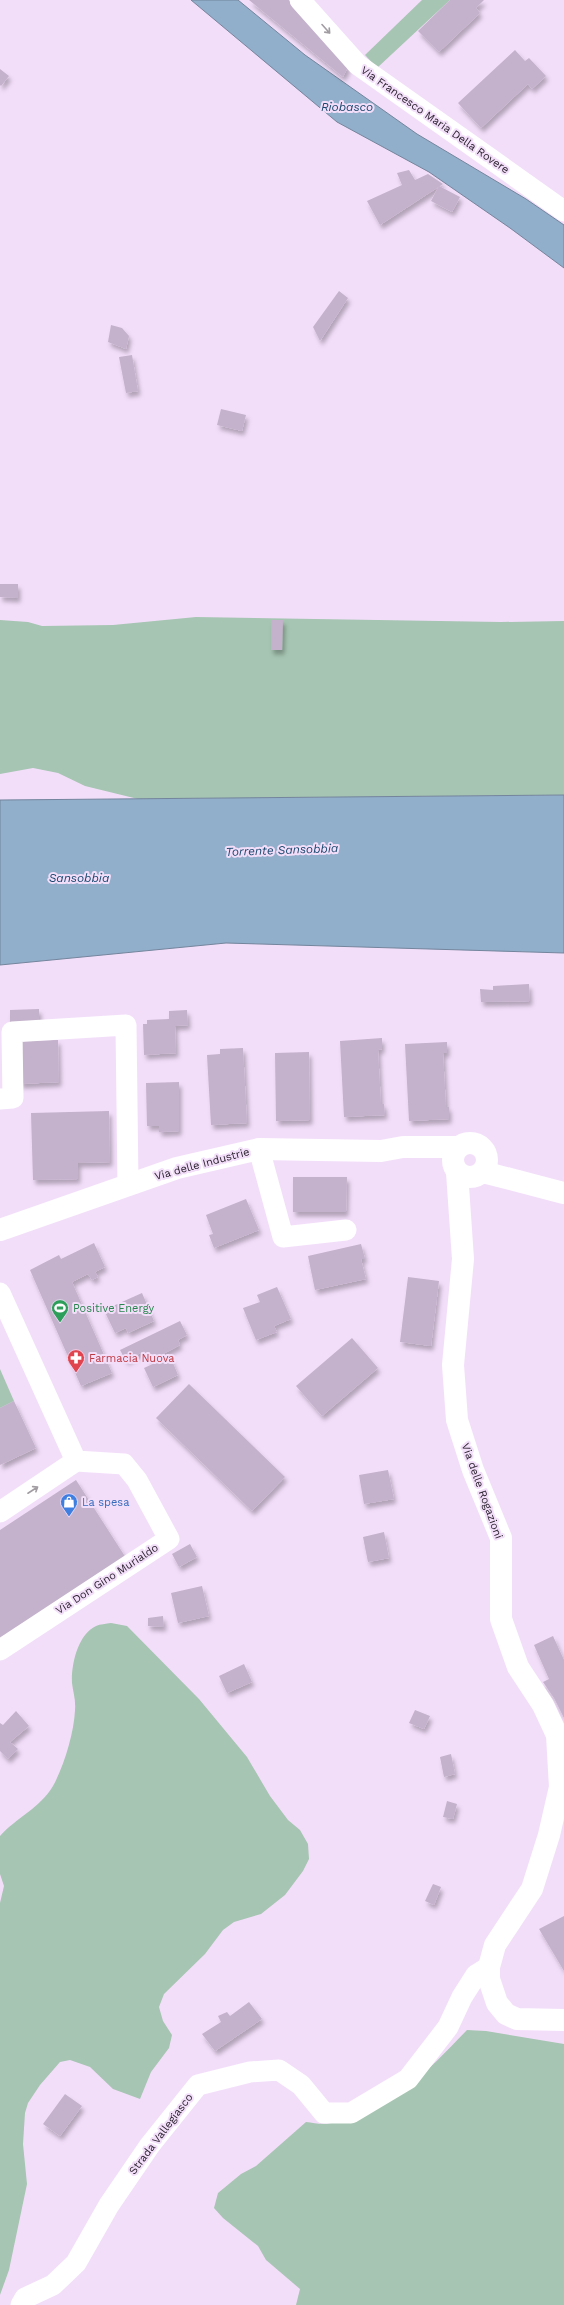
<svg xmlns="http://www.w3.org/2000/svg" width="564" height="2305" font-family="'Work Sans',sans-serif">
<defs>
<filter id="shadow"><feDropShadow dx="2.5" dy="4.5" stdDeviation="2" flood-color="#0004"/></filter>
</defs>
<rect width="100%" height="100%" fill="#f3defa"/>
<g fill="#a6c5b2">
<path d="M422,0H450L377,68L365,55Z"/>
<path d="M196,617L501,622L564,621V795L138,799L85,786L58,773L33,768L0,774V620L28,622L42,626L113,625Z"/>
<path d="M0,1369L14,1401L0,1408Z"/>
<path d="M111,1623L127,1626L199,1699L247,1757L270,1796L288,1820L300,1830L308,1844L309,1859L303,1871L285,1895L261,1914L234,1922L223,1930L205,1954L164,1994L159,2007L163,2021L172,2035L169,2048L151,2072L140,2099L113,2089L90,2067L70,2060L60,2062L40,2085L28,2103L25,2113L23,2144L27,2184L9,2270L0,2295V1903L4,1886L0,1874V1836C16,1818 40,1808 53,1786C64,1766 74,1733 75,1710C76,1700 73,1692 72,1683C71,1665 78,1634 96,1626C100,1624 106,1624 111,1623Z"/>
<path d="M467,2030L486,2031L564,2044V2305H296L300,2289L266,2260L258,2246L223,2218L214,2208L218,2193L241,2174L256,2166L306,2122C314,2123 323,2125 331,2123C388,2115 429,2069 467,2030Z"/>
</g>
<g fill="#91aeca" stroke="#73859c">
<path d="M191,0H238L305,55L417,134L526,199L564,225V268L510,228L429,172L337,122Z"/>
<path d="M564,795V953L226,943L0,965V800Z"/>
</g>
<g fill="#c4b1cb" filter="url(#shadow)">
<path d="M249,0H289L348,67L343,77Z"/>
<path d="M450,0H484L476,8L480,13L439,52L418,31Z"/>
<path d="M515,50L525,61L529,58L546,76L532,89L528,84L481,128L458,103Z"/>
<path d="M0,69L9,76L1,86L0,85Z"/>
<path d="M409,170L415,180L428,174L443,184L380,225L367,201L402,185L397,173Z"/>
<path d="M439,186L460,197L452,212L431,201Z"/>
<path d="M339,291L348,298L320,341L313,327Z"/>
<path d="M111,325L122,328L129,336L126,349L108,342Z"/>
<path d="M132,355L138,391L126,393L119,357Z"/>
<path d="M221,409L246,415L242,431L217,425Z"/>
<path d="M0,584H18V598L0,597Z"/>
<path d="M271,620H283L282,650H271Z"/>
<path d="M529,984L530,1001L481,1002L480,989L493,990V986Z"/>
<path d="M39,1009V1023H10V1010Z"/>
<path d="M187,1010L188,1025L175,1026L176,1053L144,1055L143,1024H147V1020L169,1019V1011Z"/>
<path d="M382,1038V1049L378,1050L381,1104H384L385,1115L344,1117L340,1041Z"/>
<path d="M58,1040L59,1082L20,1084L19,1041Z"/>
<path d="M447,1042V1053H443L446,1107H449V1119L409,1121L405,1044Z"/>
<path d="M243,1048L247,1123L211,1125L207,1055L220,1054V1049Z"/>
<path d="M309,1052L310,1120L276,1121L275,1053Z"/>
<path d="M179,1082V1131L159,1132V1126H147L146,1083Z"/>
<path d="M109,1111L110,1162L78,1163V1179L33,1180L31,1113Z"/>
<path d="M293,1177H347L346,1212H293Z"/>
<path d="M246,1199L259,1230L214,1248L209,1235L213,1234L206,1215Z"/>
<path d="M94,1243L105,1267L95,1272L98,1277L92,1280L88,1274L72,1282L112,1373L81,1386L30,1270L59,1255L61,1259Z"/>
<path d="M361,1244L365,1259H361L366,1279L315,1290L308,1256Z"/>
<path d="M408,1277L439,1281L431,1346L400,1342Z"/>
<path d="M277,1287L291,1319L274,1326L277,1332L256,1340L243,1308L260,1302L257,1295Z"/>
<path d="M142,1293L154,1321L128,1333L126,1328L115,1333L104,1310Z"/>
<path d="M180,1321L187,1335L178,1340L180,1345L150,1361L144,1351L126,1361L120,1350Z"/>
<path d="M352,1338L378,1368L322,1416L296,1386Z"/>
<path d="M170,1356L178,1375L153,1387L144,1368Z"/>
<path d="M189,1384L285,1477L252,1511L156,1418Z"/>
<path d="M14,1401L36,1448L0,1465V1408Z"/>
<path d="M388,1470L394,1499L364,1504L359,1475Z"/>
<path d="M76,1480L126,1558L0,1641V1530Z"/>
<path d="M384,1532L389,1558L368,1562L363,1537Z"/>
<path d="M190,1544L197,1557L179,1567L172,1554Z"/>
<path d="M202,1586L209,1616L178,1623L171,1593Z"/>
<path d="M163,1616L164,1627L148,1626V1618Z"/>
<path d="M553,1636L564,1660V1718L554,1698L543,1682L549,1679L534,1645Z"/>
<path d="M244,1664L252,1682L227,1693L219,1676Z"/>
<path d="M415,1710L430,1716L424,1729L409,1723Z"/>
<path d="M16,1711L29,1726L10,1742L18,1749L8,1759L0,1751V1723L3,1725Z"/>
<path d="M451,1754L455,1774L444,1777L440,1757Z"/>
<path d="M447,1801L457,1804L453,1819L443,1817Z"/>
<path d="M433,1884L441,1887L434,1905L425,1901Z"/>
<path d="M564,1916V1971L539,1929Z"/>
<path d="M249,2002L262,2019L215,2051L202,2034L221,2022L218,2016L227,2012L230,2016Z"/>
<path d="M65,2094L82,2106L60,2136L43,2124Z"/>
</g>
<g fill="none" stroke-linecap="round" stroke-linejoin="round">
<g stroke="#fff" stroke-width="21">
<path d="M300,0L358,65L564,211"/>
<path d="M0,1099L13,1098L12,1032L126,1025L128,1185"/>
<path d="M259,1149L283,1237L346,1230"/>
<path d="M0,1293L76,1461L124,1464L137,1480L169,1539L0,1650"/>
<path d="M0,1512L76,1461"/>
<path d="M21,2305L25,2298L53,2285L76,2263L109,2205L150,2145L198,2085L250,2072L279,2070L301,2085L324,2113H351L408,2079L448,2027L462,1997L476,1975L489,1967"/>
</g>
<g stroke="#fff" stroke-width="22">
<circle cx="470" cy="1160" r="17"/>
<path d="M457,1172L463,1259L453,1365L457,1420L473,1470L501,1538V1619L518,1667L543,1705L557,1735L560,1787L549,1835L532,1889L495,1945L489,1967V1979L497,2003L506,2014L517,2019L564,2020"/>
<path d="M483,1172L564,1193"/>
<path d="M0,1230L177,1168L259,1149L381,1151L403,1147H459"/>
</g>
</g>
<defs><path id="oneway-shaft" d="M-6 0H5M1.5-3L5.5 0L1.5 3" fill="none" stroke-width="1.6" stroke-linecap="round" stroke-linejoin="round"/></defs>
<g stroke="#a09ca1">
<use href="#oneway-shaft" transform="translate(326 29) rotate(48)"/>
<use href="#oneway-shaft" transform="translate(33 1490) rotate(-33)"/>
</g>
<defs>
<g id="stadium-pin" transform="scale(0.9)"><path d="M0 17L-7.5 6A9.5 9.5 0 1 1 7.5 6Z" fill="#2e9e5b" stroke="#f3defa"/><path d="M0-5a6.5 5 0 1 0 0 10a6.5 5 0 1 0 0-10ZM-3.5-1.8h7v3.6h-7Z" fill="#fff"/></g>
<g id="pharmacy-pin" transform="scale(0.9)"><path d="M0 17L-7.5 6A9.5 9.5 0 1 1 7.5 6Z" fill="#e0444e" stroke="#f3defa"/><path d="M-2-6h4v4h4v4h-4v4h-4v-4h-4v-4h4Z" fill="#fff"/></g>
<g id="shop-pin" transform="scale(0.9)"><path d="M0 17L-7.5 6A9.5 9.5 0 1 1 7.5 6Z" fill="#3f7fe0" stroke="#f3defa"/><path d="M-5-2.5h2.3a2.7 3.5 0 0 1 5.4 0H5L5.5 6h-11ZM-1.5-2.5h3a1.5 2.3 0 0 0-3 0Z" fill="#fff"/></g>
</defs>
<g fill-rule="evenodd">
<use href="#stadium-pin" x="60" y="1308"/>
<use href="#pharmacy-pin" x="76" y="1358"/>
<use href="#shop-pin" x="69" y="1502"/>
</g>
<g text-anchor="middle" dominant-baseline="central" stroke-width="4" stroke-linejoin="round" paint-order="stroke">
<g font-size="11" fill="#2c242f" stroke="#f3defa">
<text transform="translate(435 120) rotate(35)">Via Francesco Maria Della Rovere</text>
<text transform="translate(202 1164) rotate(-15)">Via delle Industrie</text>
<text transform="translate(482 1491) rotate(70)">Via delle Rogazioni</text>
<text transform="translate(107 1579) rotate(-33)">Via Don Gino Murialdo</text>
<text transform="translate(161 2134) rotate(-53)">Strada Vallegiasco</text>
</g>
<g font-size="11" fill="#27864d" stroke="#f3defa" text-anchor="start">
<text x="73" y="1308">Positive Energy</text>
</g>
<g font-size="11" fill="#be3a42" stroke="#f3defa" text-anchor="start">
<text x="89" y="1358">Farmacia Nuova</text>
</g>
<g font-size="11" fill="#366cbe" stroke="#f3defa" text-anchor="start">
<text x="82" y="1502">La spesa</text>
</g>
<g font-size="12" font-style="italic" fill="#18476d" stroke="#f3defa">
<text x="347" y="107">Riobasco</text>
<text transform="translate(282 850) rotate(-2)">Torrente Sansobbia</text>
<text x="79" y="878">Sansobbia</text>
</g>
</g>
</svg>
